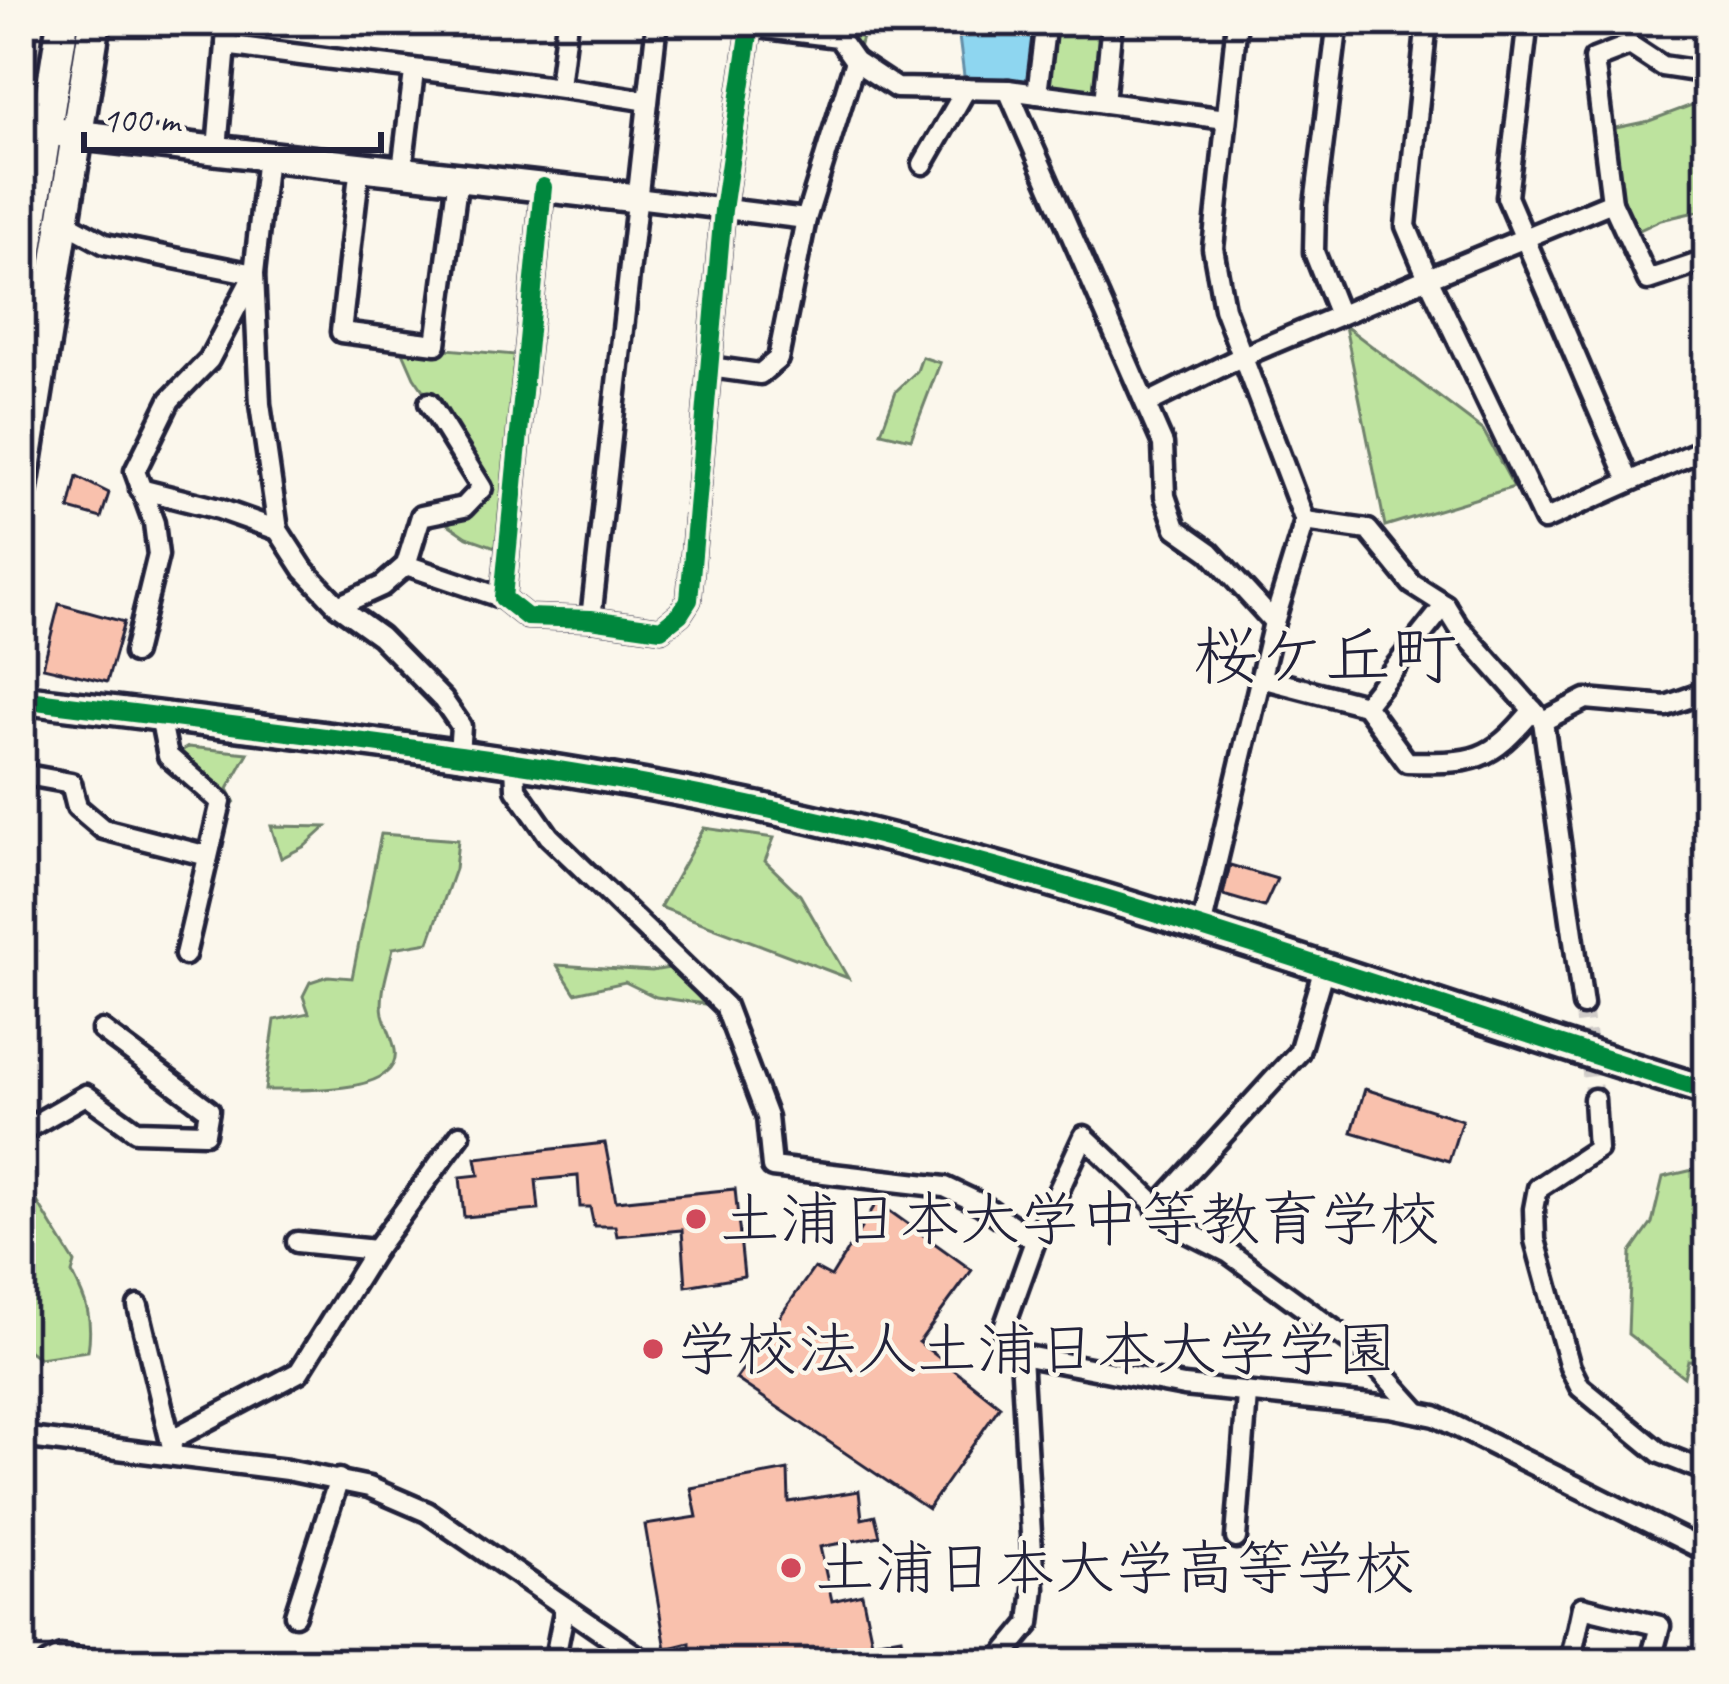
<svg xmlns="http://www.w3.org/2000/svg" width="1729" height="1684" font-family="Caveat,'Klee One',sans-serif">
<rect width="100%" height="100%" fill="#fbf7ec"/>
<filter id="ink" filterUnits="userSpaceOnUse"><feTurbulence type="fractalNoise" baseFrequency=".00833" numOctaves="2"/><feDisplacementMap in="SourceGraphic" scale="24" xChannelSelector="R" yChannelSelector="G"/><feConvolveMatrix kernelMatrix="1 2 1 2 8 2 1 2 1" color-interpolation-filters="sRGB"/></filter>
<g filter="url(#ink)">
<g fill="#bde39e" stroke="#70826c" stroke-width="3">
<path d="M849,21H900L901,27L864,30L857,55L847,43Z"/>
<path d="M1054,21H1106L1100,98L1043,90Z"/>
<path d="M1697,103L1708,108V209L1661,220L1633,233L1617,197L1606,130L1649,121Z"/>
<path d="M1345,326L1483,430L1514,487L1385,526Z"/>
<path d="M400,345L516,355L498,548L467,537L448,524L473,506L488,485L414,377Z"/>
<path d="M922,357L940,363L911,439L881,432L896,391L917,371Z"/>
<path d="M188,747L248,753L228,789L235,803L176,754Z"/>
<path d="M271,826L326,827L305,846L281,858Z"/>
<path d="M704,828L774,838L765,861L800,895L848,978L660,907Z"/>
<path d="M381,834L458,840L455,869L429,942L393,948C389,968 379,994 383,1014C386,1026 393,1038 395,1050C402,1097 295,1089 265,1090L275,1020L309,1013L303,996L310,982L328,976L352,978Z"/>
<path d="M557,965L652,971L675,967L704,1004L656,997L625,982L575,993Z"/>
<path d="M1706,1167L1708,1361L1688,1360L1684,1377L1628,1334L1631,1253L1652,1223L1663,1177Z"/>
<path d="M30,1190L75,1263L72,1273C87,1302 93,1319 88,1351L39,1358L21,1345V1273Z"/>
</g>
<path fill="#8ed6f0" stroke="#638ea8" stroke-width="3" d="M957,21H1038L1032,90L965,84Z"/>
<g fill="#f9c1ad" stroke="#22223b" stroke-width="3">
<path d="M77,477L109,493L101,518L69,509Z"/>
<path d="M59,604L124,622L107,682L43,667Z"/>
<path d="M1230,865L1277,879L1264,907L1223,895Z"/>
<path d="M1365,1089L1462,1120L1449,1161L1352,1132Z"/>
<path d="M605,1143L616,1201L735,1189L744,1276L686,1286L682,1230L617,1236L615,1226H594L590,1207H580L578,1176L536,1180L539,1210L464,1217L460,1177L479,1175L476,1158Z"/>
<path d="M877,1202L972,1270L919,1342L1000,1406L928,1509L736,1379L814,1268L831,1277Z"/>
<path d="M788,1470L789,1502L859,1491L862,1519L875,1516L880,1536L820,1547L832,1601L862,1594L872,1642L901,1637L906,1663H718L716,1656L690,1659V1643L666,1649L645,1525L697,1517L691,1488Z"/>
</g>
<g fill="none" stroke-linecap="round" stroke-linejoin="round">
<path stroke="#d0ccc9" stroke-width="18" stroke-dasharray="18 9" stroke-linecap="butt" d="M1583,1005L1594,1099"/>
<g stroke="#22223b" stroke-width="27">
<g id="street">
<path d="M227,21L226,45C367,65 508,78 648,101"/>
<path d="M1338,21L1315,205L1314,252L1339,315"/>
<path d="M1528,21L1507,197L1629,481"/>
<path d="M750,26L838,37L855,61L896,88L1008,90L1226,119"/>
<path d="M1707,72L1708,44"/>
<path d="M559,86L567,21"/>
<path d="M1008,90L1163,444L1165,496L1176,528L1210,552L1274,622"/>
<path d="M1037,94L1046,21"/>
<path d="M1104,103L1112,21"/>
<path d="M21,142L45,131"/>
<path d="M217,149L226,45"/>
<path d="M923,164L966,89"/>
<path d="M360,165L341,332L436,344L458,177"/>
<path d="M402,170L414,72"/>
<path d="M543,187L503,598L527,617L591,619L661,629L680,614L689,600L723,210L751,21"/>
<path d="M636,198L806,219"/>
<path d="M1612,202L1594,59L1630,45L1662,66L1708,73"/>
<path d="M63,221L105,244L254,274L260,404L278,530L304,570L338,606L380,636L443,700L461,726L459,754"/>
<path d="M1708,260L1648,280L1612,202L1428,278L1544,520L1708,447"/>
<path d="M710,367L760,374L778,359L806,219L855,61"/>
<path d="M1146,404L1243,356L1428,278L1406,226L1427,21"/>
<path d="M140,489L219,509L278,530"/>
<path d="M1305,521L1368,530L1412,584L1445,605L1458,626L1540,718"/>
<path d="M406,565L503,598"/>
<path d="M338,606L382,586L406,565L421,516L464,507L482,488L429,403"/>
<path d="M591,619L657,21"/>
<path d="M134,653L158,555L154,523L135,471L170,400L209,360L254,274L267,156"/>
<path d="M1261,678L1365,705L1407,762C1474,763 1489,763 1533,710"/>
<path d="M1365,705L1445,605"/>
<path d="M160,716L168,756L221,802L185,955"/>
<path d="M515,762L516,789L549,836L725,1006L767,1117L772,1167L945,1187L981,1204L1035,1241"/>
<path d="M21,774L71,783L77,807L103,829L208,856"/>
<path d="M1201,928L1274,622L1305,521L1224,308L1213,248L1237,21"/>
<path d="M1583,1005L1543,721L1586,699L1666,706L1708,691"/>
<path d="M1594,1099L1597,1149L1538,1188L1534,1209L1535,1240L1570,1367L1580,1387L1660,1453L1708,1472"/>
<path d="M21,1132L86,1095L136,1131L205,1133L209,1110L102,1030"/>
<path d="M1156,1208L1299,1052L1324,968"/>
<path d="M297,1242L375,1250"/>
<path d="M138,1306L172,1447"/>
<path d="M1021,1355L1184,1386L1390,1407L1435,1416L1708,1552"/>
<path d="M21,1437L287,1470L369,1487L427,1512L647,1663"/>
<path d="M172,1439L299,1372L375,1250L460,1135"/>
<path d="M1236,1538L1247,1395"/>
<path d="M295,1615L339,1479"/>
<path d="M48,1663L61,1656L112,1663"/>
<path d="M554,1663L565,1607"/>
<path d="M997,1663L1030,1623L1034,1588L1021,1355L1003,1330L1035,1241L1084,1136L1181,1229L1229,1253L1363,1351L1417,1411"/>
<path d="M1570,1663L1582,1607L1660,1626L1650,1663"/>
</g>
</g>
<g stroke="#22223b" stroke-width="36">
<g id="secondary">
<path d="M56,132L636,198"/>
<path d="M21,699C278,732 537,757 790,814C1102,884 1403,998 1708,1091"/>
</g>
</g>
<g stroke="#22223b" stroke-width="39">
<g id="primary">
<path d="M21,287L63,21"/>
<path d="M21,488L95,21"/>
</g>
</g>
<use href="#street" stroke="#fbf7ec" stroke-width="18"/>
<use href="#secondary" stroke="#fbf7ec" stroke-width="27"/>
<use href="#primary" stroke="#fbf7ec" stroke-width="30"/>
<g stroke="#fbf7ec" stroke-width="26">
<g id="cycleway">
<path d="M543,187L503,598L527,617L591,619L661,629L680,614L689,600L723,210L751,21"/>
<path d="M21,699C278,732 537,757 790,814C1102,884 1403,998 1708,1091"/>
</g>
</g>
<use href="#cycleway" stroke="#00873e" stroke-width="18"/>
</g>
</g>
<g fill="#d1495b" stroke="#fbf7ec" stroke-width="4.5">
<circle cx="696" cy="1219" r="12"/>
<circle cx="653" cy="1349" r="12"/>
<circle cx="791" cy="1568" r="12"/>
</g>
<g text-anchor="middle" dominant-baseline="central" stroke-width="9" stroke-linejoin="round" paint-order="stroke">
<g font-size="60" fill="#22223b" stroke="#fbf7ec" text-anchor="start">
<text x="720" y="1219">土浦日本大学中等教育学校</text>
<text x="677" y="1349">学校法人土浦日本大学学園</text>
<text x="815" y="1568">土浦日本大学高等学校</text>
</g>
<g font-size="66" fill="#22223b" stroke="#fbf7ec">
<text x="1325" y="656">桜ケ丘町</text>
</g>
</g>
<rect width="1729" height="1684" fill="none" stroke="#fbf7ec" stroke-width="72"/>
<rect x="36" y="36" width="1657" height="1612" fill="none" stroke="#22223b" stroke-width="4.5" filter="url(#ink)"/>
<path d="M84 132v18h297v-18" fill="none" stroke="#22223b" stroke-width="6"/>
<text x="102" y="132" font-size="36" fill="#22223b" stroke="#fbf7ec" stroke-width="9" paint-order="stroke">100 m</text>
</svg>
